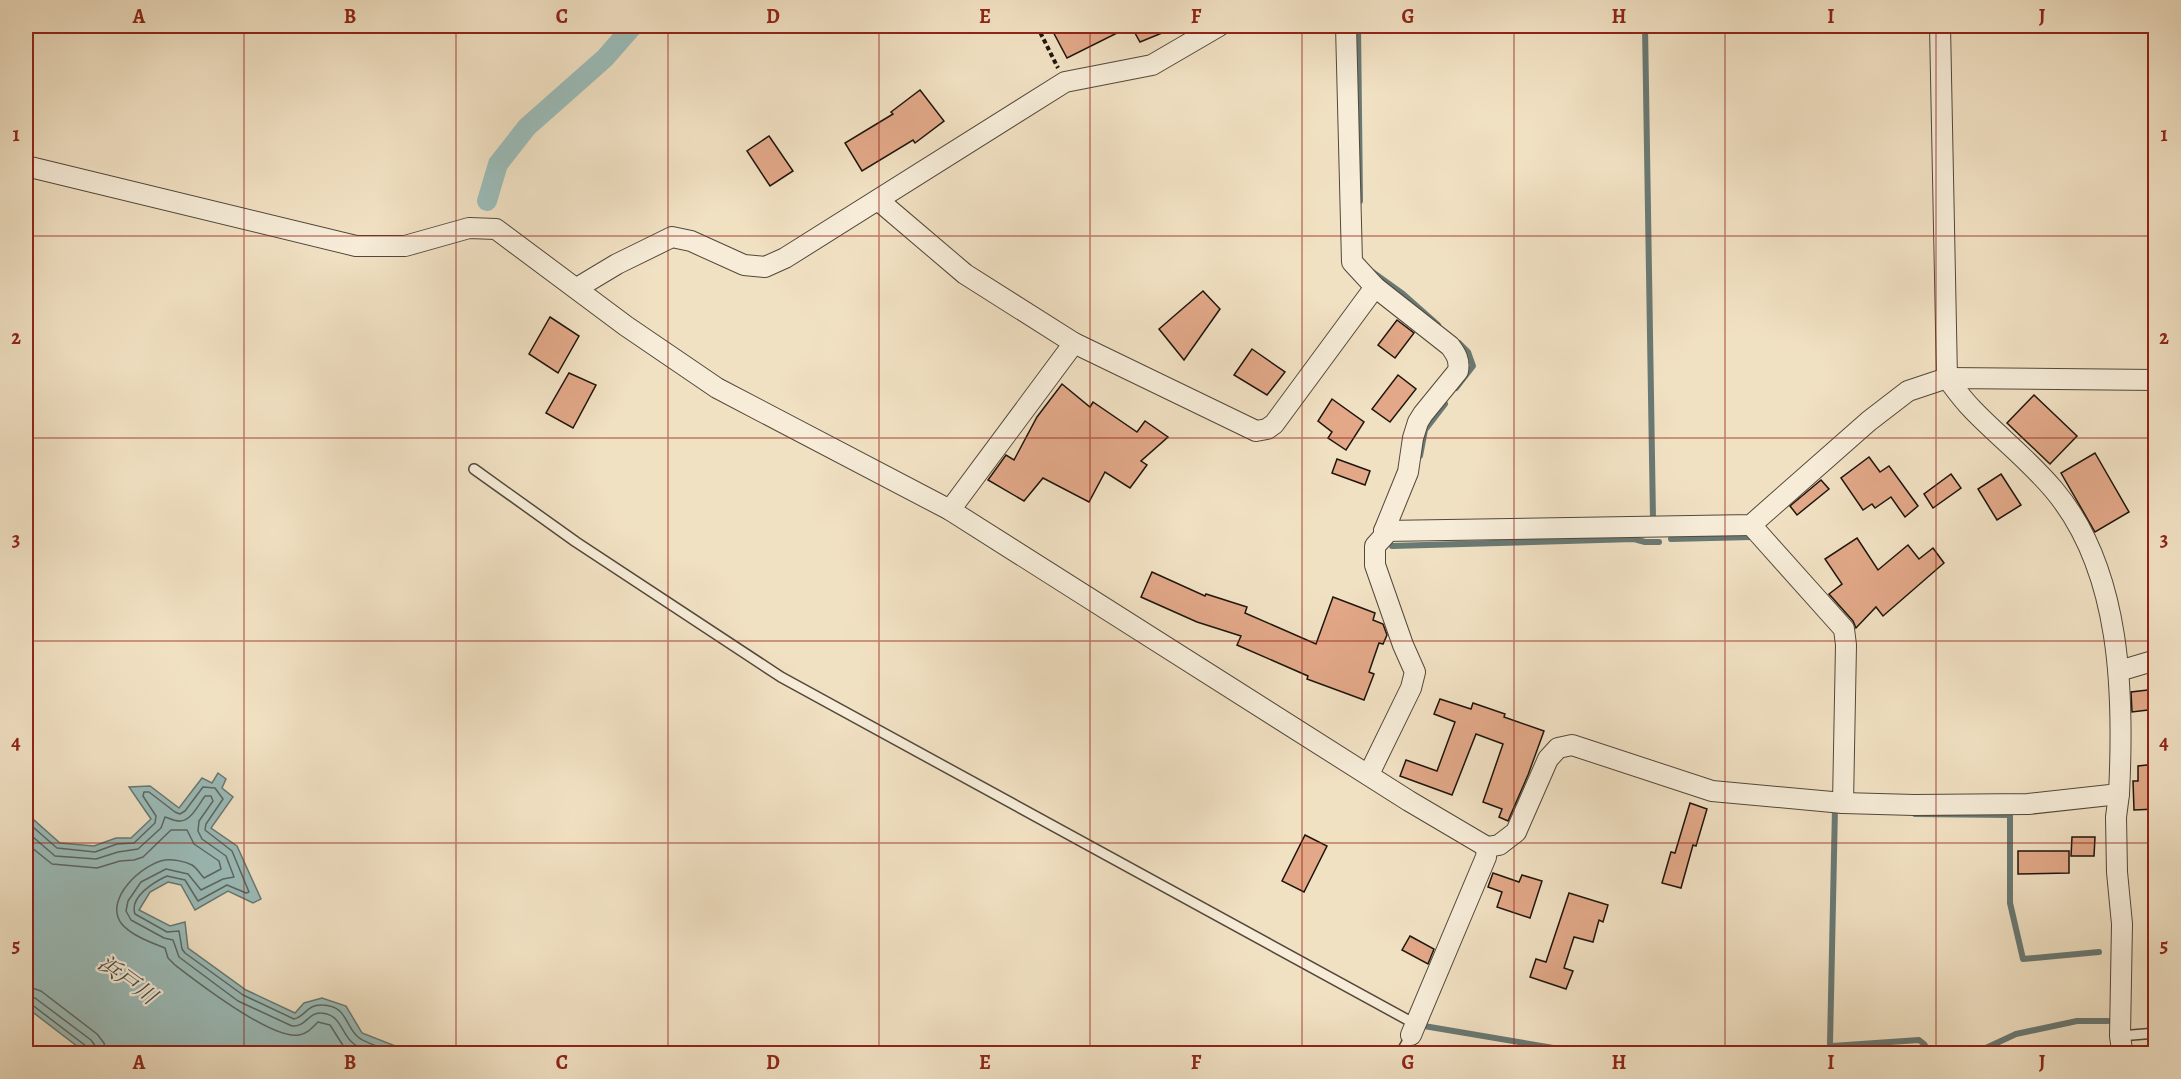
<svg xmlns="http://www.w3.org/2000/svg" width="2181" height="1079" font-family="Alegreya,'Noto Serif JP',serif">
<rect width="100%" height="100%" fill="#f1e1c3"/>
<filter id="stains"><feTurbulence type="fractalNoise" baseFrequency=".00333" numOctaves="4"/><feColorMatrix values="0 0 0 0 .2 0 0 0 0 .09 0 0 0 0 .02 0 0 0 .5 -.17"/></filter>
<radialGradient id="worn" r=".72"><stop offset=".6" stop-color="#630" stop-opacity="0"/><stop offset="1" stop-color="#630" stop-opacity=".3"/></radialGradient>
<path fill="#9bbcb9" stroke="#697974" stroke-width="1.5" d="M218,773L226,779L222,788L233,797L211,828L237,846L261,899L253,903L228,891L195,910L181,885L168,882L150,892L139,910L170,926L185,922L188,948L246,990L295,1013L304,1003L322,998L346,1006L362,1033L413,1053H86L26,1007V813L60,843L94,846L116,838H131L151,819L129,787L150,786L179,808L202,778L212,783Z"/>
<g fill="none" stroke-linecap="round" stroke-linejoin="round">
<g stroke="#5c6863" stroke-width="1.5">
<path d="M26,821L57,848L95,852L117,844L134,843L155,823L156,816L143,796L144,792H149L175,812L180,814L185,811L203,787L215,788L223,799L206,824L205,830L232,851L249,892L246,893L227,885L198,901L185,880L167,876C154,882 129,897 135,914L167,932L179,931L182,949L185,953L243,995L294,1019C305,1017 307,1004 322,1005C348,1006 344,1025 358,1037C366,1044 387,1049 397,1054"/>
<path d="M26,831L55,856L96,859L118,852L138,849L161,828L165,817C169,818 174,821 180,821C191,821 199,804 205,796H211L213,801L199,821L198,831L202,839L226,856L234,877L223,879L201,890L188,874L166,869L141,882L128,901L126,911L131,920L164,938L173,940L179,957L238,1001L292,1026C306,1027 309,1012 321,1013C342,1014 341,1035 354,1044C361,1049 370,1051 377,1054"/>
<path d="M26,843L52,864L97,868L120,861L134,860L143,857L171,830H187L194,844L219,861L221,869L204,878C200,874 197,868 192,865C184,861 172,859 165,860C142,864 104,899 121,923C130,935 152,943 165,948L168,958L175,965C197,982 272,1040 299,1035C307,1034 312,1028 318,1022L330,1025L344,1047L353,1054"/>
<path d="M26,986L41,991L97,1034L104,1043L106,1054"/>
<path d="M26,996L35,998L91,1040L96,1047L97,1054"/>
<path d="M26,1003L31,1004L86,1046L89,1054"/>
</g>
<g stroke="#697974" stroke-width="6">
<path d="M1358,26L1360,201"/>
<path d="M1645,26L1653,519"/>
<path d="M1371,271L1403,294L1438,325"/>
<path d="M1456,388L1473,366L1468,352L1459,343"/>
<path d="M1420,456L1425,430L1445,404"/>
<path d="M1671,539L1752,537"/>
<path d="M1392,546L1634,539L1645,542H1659"/>
<path d="M1835,808L1830,1044L1832,1046L1919,1040L1924,1044L1930,1054"/>
<path d="M1915,814L2010,815V903L2023,959L2099,952"/>
<path d="M1418,1025L1589,1054"/>
<path d="M1973,1054L2016,1034L2077,1021H2108"/>
</g>
<path stroke="#9bbcb9" stroke-width="20" d="M487,201L498,164L527,127L605,58L633,26"/>
</g>
<g fill="#e2a888" stroke="#1e150d" stroke-width="1.5">
<path d="M1050,26H1179L1140,42L1131,26L1067,58Z"/>
<path d="M920,90L944,121L915,143L913,140L862,171L845,143L893,114L891,112Z"/>
<path d="M769,136L793,171L770,186L747,151Z"/>
<path d="M1203,291L1220,309L1184,360L1159,329Z"/>
<path d="M550,317L579,336L558,373L529,354Z"/>
<path d="M1397,320L1414,333L1395,358L1378,345Z"/>
<path d="M1252,349L1285,372L1267,395L1234,375Z"/>
<path d="M569,373L596,385L573,428L546,413Z"/>
<path d="M1398,375L1416,389L1390,422L1372,409Z"/>
<path d="M1062,384L1090,407L1093,402L1137,432L1145,421L1168,437L1141,461L1147,465L1130,488L1105,472L1089,502L1043,478L1024,501L988,480L1006,455L1014,460L1037,417Z"/>
<path d="M2034,395L2077,436L2050,464L2007,423Z"/>
<path d="M1332,399L1364,422L1346,450L1328,438L1332,432L1318,421Z"/>
<path d="M2095,453L2129,512L2095,532L2061,473Z"/>
<path d="M1869,457L1880,472L1889,466L1918,506L1905,517L1891,497L1875,508L1872,504L1863,510L1841,478Z"/>
<path d="M1337,459L1370,471L1365,485L1332,473Z"/>
<path d="M1951,474L1961,488L1933,508L1924,494Z"/>
<path d="M2001,474L2021,505L1997,520L1978,489Z"/>
<path d="M1821,480L1829,489L1797,515L1790,506Z"/>
<path d="M1857,538L1878,570L1908,545L1919,559L1933,548L1944,563L1883,616L1876,607L1856,628L1853,621L1829,594L1842,584L1825,559Z"/>
<path d="M1152,572L1205,596L1206,594L1247,607L1245,613L1316,644L1333,597L1375,613L1373,620L1383,624L1387,635L1383,644L1379,643L1369,672L1374,674L1364,700L1307,679L1308,676L1237,645L1241,636L1197,622L1141,597Z"/>
<path d="M2156,689V709L2132,712L2131,692Z"/>
<path d="M1440,699L1471,709L1473,703L1505,714L1504,717L1544,731L1528,775L1508,821L1499,817L1502,809L1483,802L1503,744L1476,734L1452,795L1400,776L1406,760L1437,771L1455,722L1434,714Z"/>
<path d="M2156,764V809L2134,810L2133,781H2138V766Z"/>
<path d="M1690,803L1707,809L1696,846L1693,845L1681,888L1662,883L1671,852L1675,853Z"/>
<path d="M1305,835L1327,846L1304,892L1282,881Z"/>
<path d="M2072,837H2095L2094,856H2071Z"/>
<path d="M2018,851H2069V873L2018,874Z"/>
<path d="M1493,873L1519,882L1522,875L1542,881L1530,918L1497,907L1502,892L1488,887Z"/>
<path d="M1569,893L1608,905L1603,922L1599,920L1593,942L1574,937L1564,968L1573,971L1566,989L1530,977L1536,959L1546,962Z"/>
<path d="M1410,936L1434,949L1428,964L1402,950Z"/>
</g>
<g fill="none" stroke-linecap="round" stroke-linejoin="round">
<g stroke="#53483a" stroke-width="12">
<g id="lane">
<path d="M474,469L576,542L781,677L1417,1025"/>
<path d="M1411,1035L1402,1051L1422,1054"/>
<path d="M2120,1036L2156,1033"/>
</g>
</g>
<g stroke="#53483a" stroke-width="22">
<g id="street">
<path d="M1346,26L1352,262L1375,287L1450,346C1456,354 1460,360 1458,371L1423,414L1418,422L1413,438L1408,472L1384,531L1385,535L1375,546V565L1403,645L1415,672L1411,688L1369,774"/>
<path d="M26,166L356,246H405L469,228L496,229L626,326L717,388L950,510L1409,801L1487,847L1499,845L1516,832L1548,759L1558,748L1572,745L1712,791L1843,803L1914,805L2028,804L2119,794C2124,694 2122,571 2054,490C2029,460 1999,437 1973,410C1963,400 1955,389 1947,378L1940,26"/>
<path d="M878,200L965,274L1074,343L1256,431L1267,429L1274,424L1375,287"/>
<path d="M577,288L617,264L672,237L691,241L744,265L765,267L785,258L1065,82L1152,65L1219,26"/>
<path d="M950,510L1074,343"/>
<path d="M1751,525L1844,629L1846,645L1843,803"/>
<path d="M1384,531L1751,525L1869,421L1908,391L1947,378L2156,380"/>
<path d="M2119,671L2156,660"/>
<path d="M2119,794L2116,817L2117,872L2122,924L2120,1036L2122,1050"/>
<path d="M1411,1035L1486,857L1487,847"/>
</g>
</g>
<path stroke="#1e150d" stroke-width="4" stroke-dasharray="4.5 3" stroke-linecap="butt" d="M1037,26L1058,68"/>
<use href="#lane" stroke="#f6ecd8" stroke-width="9"/>
<use href="#street" stroke="#f6ecd8" stroke-width="20"/>
</g>
<path fill="none" stroke="#8f2418" stroke-width="1.5" stroke-opacity="0.55" d="M244,26V1054M456,26V1054M668,26V1054M879,26V1054M1090,26V1054M1302,26V1054M1514,26V1054M1725,26V1054M1936,26V1054M26,236H2156M26,438H2156M26,641H2156M26,843H2156"/>
<g text-anchor="middle" dominant-baseline="central" stroke-width="4.5" stroke-linejoin="round" paint-order="stroke">
<g font-size="22" font-style="italic" fill="#4a4f49" stroke="#f6ecd8">
<text transform="translate(127 980) rotate(36)">浜戸川</text>
</g>
</g>
<rect width="2181" height="1079" fill="none" stroke="#f1e1c3" stroke-width="66"/>
<rect x="33" y="33" width="2115" height="1013" fill="none" stroke="#8f2418" stroke-width="2"/>
<g font-size="20" text-anchor="middle" font-weight="bold" fill="#8f2418">
<text x="139" y="23">A</text>
<text x="350" y="23">B</text>
<text x="562" y="23">C</text>
<text x="773" y="23">D</text>
<text x="985" y="23">E</text>
<text x="1196" y="23">F</text>
<text x="1408" y="23">G</text>
<text x="1619" y="23">H</text>
<text x="1831" y="23">I</text>
<text x="2042" y="23">J</text>
<text x="16" y="141">1</text>
<text x="2164" y="141">1</text>
<text x="16" y="344">2</text>
<text x="2164" y="344">2</text>
<text x="16" y="546">3</text>
<text x="2164" y="546">3</text>
<text x="16" y="749">4</text>
<text x="2164" y="749">4</text>
<text x="16" y="952">5</text>
<text x="2164" y="952">5</text>
<text x="139" y="1069">A</text>
<text x="350" y="1069">B</text>
<text x="562" y="1069">C</text>
<text x="773" y="1069">D</text>
<text x="985" y="1069">E</text>
<text x="1196" y="1069">F</text>
<text x="1408" y="1069">G</text>
<text x="1619" y="1069">H</text>
<text x="1831" y="1069">I</text>
<text x="2042" y="1069">J</text>
</g>
<rect width="100%" height="100%" filter="url(#stains)"/>
<rect width="100%" height="100%" fill="url(#worn)"/>
</svg>
